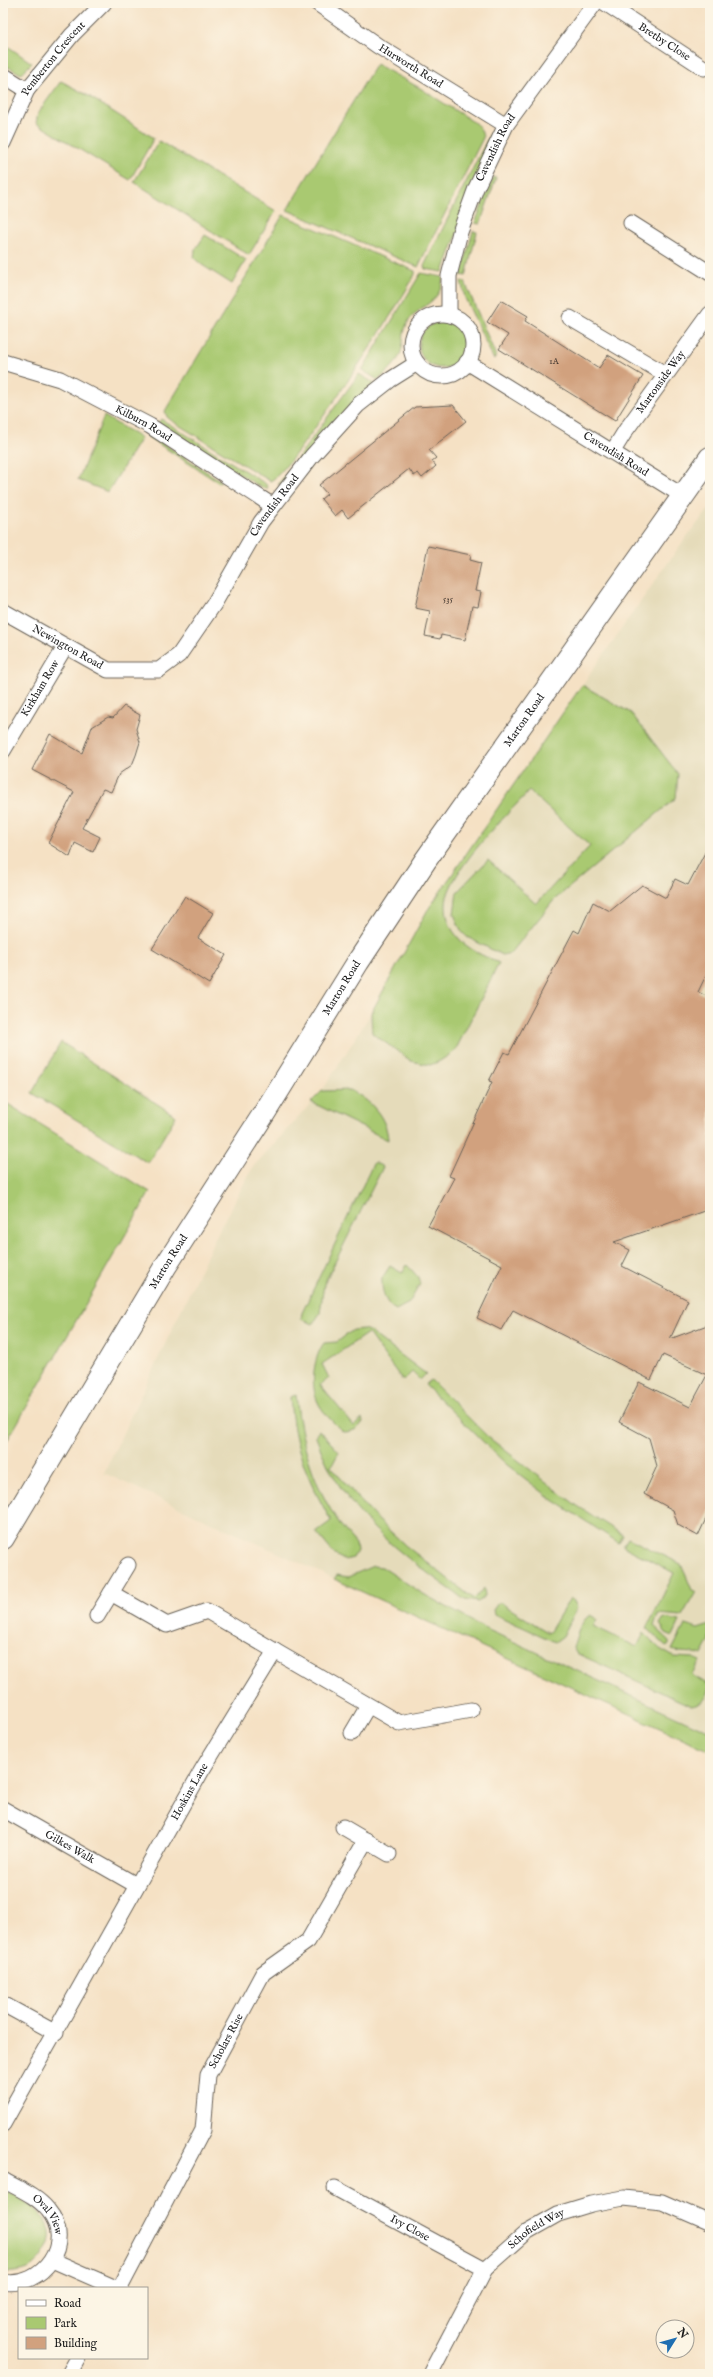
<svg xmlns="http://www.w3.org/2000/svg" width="713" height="2377" font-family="'IM FELL English',serif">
<rect width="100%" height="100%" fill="#fcf5e5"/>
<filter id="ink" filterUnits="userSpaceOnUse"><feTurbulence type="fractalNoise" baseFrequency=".025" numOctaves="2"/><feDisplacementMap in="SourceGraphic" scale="8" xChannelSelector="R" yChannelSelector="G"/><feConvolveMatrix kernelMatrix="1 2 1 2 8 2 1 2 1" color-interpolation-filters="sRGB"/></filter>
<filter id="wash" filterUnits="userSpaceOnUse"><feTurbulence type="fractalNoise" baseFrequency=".012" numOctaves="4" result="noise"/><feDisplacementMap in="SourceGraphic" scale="16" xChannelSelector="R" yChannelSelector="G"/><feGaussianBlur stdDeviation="0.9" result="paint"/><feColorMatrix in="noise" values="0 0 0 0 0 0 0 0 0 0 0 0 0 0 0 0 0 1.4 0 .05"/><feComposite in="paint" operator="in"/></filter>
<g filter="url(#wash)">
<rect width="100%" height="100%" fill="#f5e1c4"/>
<path fill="#e5dbba" d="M710,508V1751L104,1473L220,1228L253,1167L322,1091L380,999L427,911L556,722L684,540Z"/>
<g fill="#a9c971" stroke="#627246">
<path d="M3,43L32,63L21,74L3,64Z"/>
<path d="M376,64L420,88L475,123C481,128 482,131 483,138L418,267L287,210Z"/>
<path d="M61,81L87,95L154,138L130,180L36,123L38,113Z"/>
<path d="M492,130L494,134L443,272L425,269L424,266Z"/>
<path d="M159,141L276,211L249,255L134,182Z"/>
<path d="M493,177L496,178L480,224L475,223Z"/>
<path d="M283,215L415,271V274C404,299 287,477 270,481L172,421L167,417L165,411Z"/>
<path d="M473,231L477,232L466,276L461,275Z"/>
<path d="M205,235L246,260L232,284L202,265L194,258L195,250Z"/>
<path d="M421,273L443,277C441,303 423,303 410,319C401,331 405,343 400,355C396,365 386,373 378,380L362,370Z"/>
<path d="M461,281L465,282L496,356L494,360L465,298Z"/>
<circle cx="442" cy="345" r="23"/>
<path d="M359,374L374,383L283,483L278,485Z"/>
<path d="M104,416L141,438L108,492L78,480Z"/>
<path d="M161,419L266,484L268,488H262L158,423Z"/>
<path d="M149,434L221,481L219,483L148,437Z"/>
<path d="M582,685L631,713L678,774L676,798L554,900L511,953L502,955L467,937L461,931L454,914L457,892L488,860L536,904L590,846L529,791C505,817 456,864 447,897C444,909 448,926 456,935C466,949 484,956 499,963L455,1051L440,1061L430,1065L411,1061L372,1033L371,1013L427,911Z"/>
<path d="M61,1042L176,1116L148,1163L32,1093Z"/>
<path d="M350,1090C370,1100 387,1117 388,1140L311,1102L322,1091Z"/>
<path d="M3,1101L150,1192L3,1448Z"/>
<path d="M374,1162L383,1167L324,1284L320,1313L313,1324L301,1319L302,1313Z"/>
<path d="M407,1265L418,1277L420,1284L409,1303L396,1310C385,1305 381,1289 382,1278L390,1266L402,1273Z"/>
<path d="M363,1329L369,1331L426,1374L420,1380L412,1372L403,1381L368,1333L322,1364L329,1378L320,1385L354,1426L362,1419L363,1422C357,1430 352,1432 343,1432C334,1423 321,1411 317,1400C310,1384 314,1356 324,1343L337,1342L353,1330Z"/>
<path d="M431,1380L488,1437L576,1505L623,1535L619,1543L553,1500L506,1464L425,1385Z"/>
<path d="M296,1395C302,1451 318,1502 356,1544L357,1551L353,1558L344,1560L335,1555L316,1532L331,1521C307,1478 293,1446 290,1397Z"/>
<path d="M319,1430L339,1452L331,1467L373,1515L406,1546L474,1599L484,1588L485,1596L478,1602L465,1600C400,1553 344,1517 316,1437Z"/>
<path d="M628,1538L681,1564L692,1590L696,1592L682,1616L658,1614L654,1626L670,1641L667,1647L647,1628L674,1573L623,1546Z"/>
<path d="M373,1566L382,1567L420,1592L484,1628L710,1732V1751L334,1579L337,1575L348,1577Z"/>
<path d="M570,1598L574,1601L577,1608L563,1636L555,1642L494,1614L493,1610L498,1603H501L549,1633Z"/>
<path d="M590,1615L597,1619L593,1626L637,1647L644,1633L660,1649L674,1657L694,1658L700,1661L692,1675L707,1684L710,1679C710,1693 706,1704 691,1706L576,1653L573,1648C576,1637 581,1620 590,1615Z"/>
<path d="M664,1618L680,1621L673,1636L666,1633L660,1624Z"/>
<path d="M685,1625L698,1629L710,1625V1640L702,1655C693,1651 682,1654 672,1650Z"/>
<path d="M3,2189C19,2198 39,2207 48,2225C56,2239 41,2262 28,2269C21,2272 11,2272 4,2273Z"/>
</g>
<g id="blocks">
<g fill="#d1a17e">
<path d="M501,300L528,316L525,321L599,368L608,355L643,376L615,421L499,349L508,335L487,322Z"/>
<path d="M453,405L466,421L429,450L436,458L432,461L436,466L422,478L418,473L414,476L409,469L348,518L342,510L335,516L321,499L327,494L319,485L415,407Z"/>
<path d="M428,546L471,555L470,560L481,563L475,591L481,592L478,607L472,606L465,640L441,635L440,639L425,636L430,611L415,608Z"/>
<path d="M124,706L140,715L136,729L140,742L136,755L132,765L119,774L111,792L103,789L82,828L100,837L93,852L75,843L70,857L48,843L74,792L32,770L50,734L82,753L92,727L108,717L113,718Z"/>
<path d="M710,843V967L698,992L710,998V1209L614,1242L630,1250L622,1266L688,1300L670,1339L710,1324V1510L698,1536L678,1525L673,1510L644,1494L657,1466L649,1438L619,1422L639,1382L690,1407L707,1375L663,1355L651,1380L513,1310L501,1330L477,1318L502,1265L428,1226L454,1178L449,1176L492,1082L489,1081L504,1052L509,1054L574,930L579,933L593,902L610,911L642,885L666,898L675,879L688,885Z"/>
<path d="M185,896L213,913L198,938L226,955L209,984L152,949Z"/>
</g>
</g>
</g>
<g filter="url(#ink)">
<use href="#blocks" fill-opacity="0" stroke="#686157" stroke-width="1"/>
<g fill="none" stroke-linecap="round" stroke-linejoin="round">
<g stroke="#686157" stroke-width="17">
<g id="street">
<path id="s1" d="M317,3L378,46L506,125"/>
<path id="s2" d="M605,3L704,68"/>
<path d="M3,75L27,90"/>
<path id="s3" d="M3,143L27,90L72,35L104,3"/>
<path d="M631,223L710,273"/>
<circle cx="442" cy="345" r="31"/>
<path id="s4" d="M449,315V276L460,232L476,188L506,125L595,3"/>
<path d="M570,318L665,374"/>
<path id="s5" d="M3,362L60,379L150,426L273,506"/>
<path id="s6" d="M467,362L683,496"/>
<path id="s7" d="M613,451L626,430L710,314"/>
<path id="s8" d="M3,611L108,670H159L179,655L214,604L261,522L312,456L358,405L390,380L417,363"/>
<path id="s9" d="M3,751L65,647"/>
<path d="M128,1565L111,1593L167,1625L207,1611L275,1651"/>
<path d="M97,1616L111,1593"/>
<path d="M352,1733L368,1706"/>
<path id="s10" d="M3,1809L136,1885"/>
<path d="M343,1827L389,1854"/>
<path d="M3,2004L56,2033"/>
<path id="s11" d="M3,2124L202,1770L275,1651L399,1723L471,1710"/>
<path id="s12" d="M3,2180C19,2189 37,2196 48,2210C76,2243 42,2289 3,2282"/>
<path id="s13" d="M335,2188L485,2269"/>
<path d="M52,2260L116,2288"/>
<path id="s14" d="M120,2288L203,2130L208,2075L263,1973L308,1941L366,1840"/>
<path d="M69,2374L78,2358"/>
<path id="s15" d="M430,2374L485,2269L528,2231L558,2214L591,2204L624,2198L662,2202L710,2223"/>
</g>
</g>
<g stroke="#686157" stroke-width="24">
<g id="primary">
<path id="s16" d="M3,1538L165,1267L265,1112L358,962L425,861L710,458"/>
</g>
</g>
<use href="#street" stroke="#fff" stroke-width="15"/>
<use href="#primary" stroke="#fff" stroke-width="22"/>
</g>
</g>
<g text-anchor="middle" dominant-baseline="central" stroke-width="4" stroke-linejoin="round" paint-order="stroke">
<g font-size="9" fill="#493d34">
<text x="554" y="361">1A</text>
<text x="448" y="599">535</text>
</g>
<g font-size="11" fill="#1c1c1c" stroke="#fcf5e5">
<text stroke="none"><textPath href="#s2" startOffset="71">Bretby Close</textPath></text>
<text stroke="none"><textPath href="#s3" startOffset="99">Pemberton Crescent</textPath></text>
<text stroke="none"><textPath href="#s1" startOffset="113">Hurworth Road</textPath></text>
<text stroke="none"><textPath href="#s4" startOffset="176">Cavendish Road</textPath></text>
<text stroke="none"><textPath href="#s7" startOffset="84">Martonside Way</textPath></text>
<text stroke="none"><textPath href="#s5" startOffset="154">Kilburn Road</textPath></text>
<text stroke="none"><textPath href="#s6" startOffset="175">Cavendish Road</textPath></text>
<text stroke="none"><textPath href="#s8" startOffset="374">Cavendish Road</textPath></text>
<text stroke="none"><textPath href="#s8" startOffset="74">Newington Road</textPath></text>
<text stroke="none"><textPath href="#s9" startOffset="73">Kirkham Row</textPath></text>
<text stroke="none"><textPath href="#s16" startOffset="970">Marton Road</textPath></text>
<text stroke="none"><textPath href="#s16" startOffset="646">Marton Road</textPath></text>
<text stroke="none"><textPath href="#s16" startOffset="322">Marton Road</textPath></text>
<text stroke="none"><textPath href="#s11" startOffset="381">Hoskins Lane</textPath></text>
<text stroke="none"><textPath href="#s10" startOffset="77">Gilkes Walk</textPath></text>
<text stroke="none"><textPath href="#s14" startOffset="272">Scholars Rise</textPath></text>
<text stroke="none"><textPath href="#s12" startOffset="58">Oval View</textPath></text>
<text stroke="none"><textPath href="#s13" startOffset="85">Ivy Close</textPath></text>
<text stroke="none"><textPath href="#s15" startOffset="184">Schofield Way</textPath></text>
</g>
</g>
<rect width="713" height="2377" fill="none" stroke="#fcf5e5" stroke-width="16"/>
<rect x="18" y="2287" width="130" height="72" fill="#fcf5e5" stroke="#a29e95"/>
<rect x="26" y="2300" width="20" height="6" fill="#ffffff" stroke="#a29e95"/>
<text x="54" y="2307" font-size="12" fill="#1c1c1c">Road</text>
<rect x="26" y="2317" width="20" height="12" fill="#a9c971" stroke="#a29e95"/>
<text x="54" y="2327" font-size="12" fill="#1c1c1c">Park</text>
<rect x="26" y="2337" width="20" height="12" fill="#d1a17e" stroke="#a29e95"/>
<text x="54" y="2347" font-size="12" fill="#1c1c1c">Building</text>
<g transform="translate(675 2339) rotate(53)"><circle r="19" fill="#fcf5e5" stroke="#a29e95"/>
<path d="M0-3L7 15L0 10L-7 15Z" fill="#1f6fb2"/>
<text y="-6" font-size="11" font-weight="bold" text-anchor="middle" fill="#1c1c1c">N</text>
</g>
</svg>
